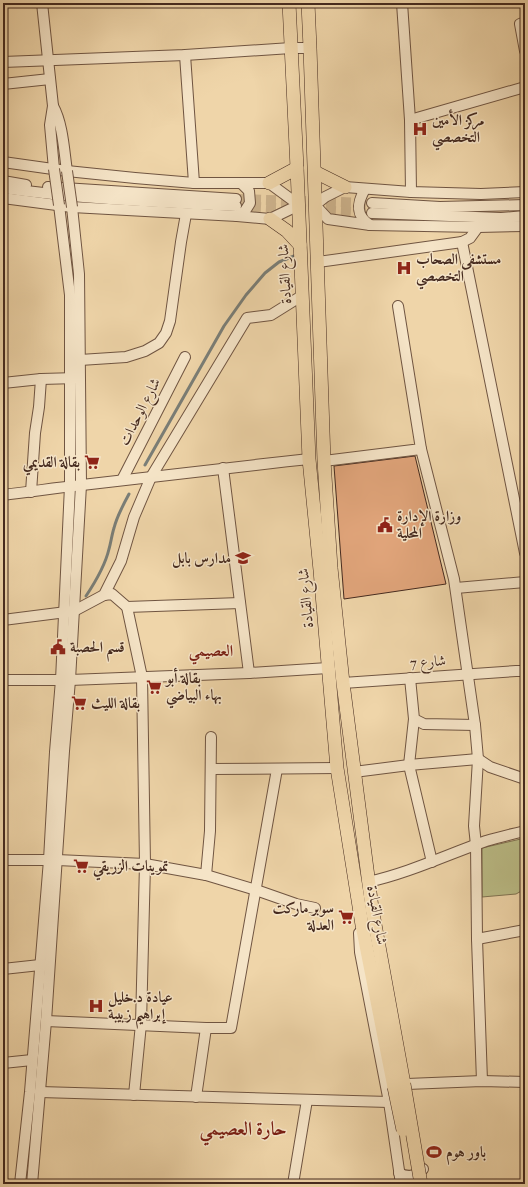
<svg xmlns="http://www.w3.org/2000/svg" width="528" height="1187" font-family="'IM FELL Double Pica',Amiri,serif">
<rect width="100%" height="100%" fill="#efd5a9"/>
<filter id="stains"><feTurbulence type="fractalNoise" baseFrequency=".005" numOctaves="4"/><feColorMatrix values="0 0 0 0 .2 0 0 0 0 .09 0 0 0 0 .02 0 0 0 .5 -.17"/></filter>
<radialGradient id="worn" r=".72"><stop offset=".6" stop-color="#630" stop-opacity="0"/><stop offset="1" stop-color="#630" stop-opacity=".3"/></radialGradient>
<path fill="#bbbd87" stroke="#807453" d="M525,838V889L516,894L482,897V848Z"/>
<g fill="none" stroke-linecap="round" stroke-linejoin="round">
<g stroke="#7a7e77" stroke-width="3">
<path d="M145,465L224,326L246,295L265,273L279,262L294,256"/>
<path d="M86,596C96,581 105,566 109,549C111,542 112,534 114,528C117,516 123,505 129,494"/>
</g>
</g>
<path fill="#e1a57b" stroke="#452a1f" d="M415,456L446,584L344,599L334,466Z"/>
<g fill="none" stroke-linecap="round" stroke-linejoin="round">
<g stroke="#cdb38d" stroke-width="10" stroke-dasharray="10 5" stroke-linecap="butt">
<path d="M236,199L372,203"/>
<path d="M236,206L372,213"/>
</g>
<g stroke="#705542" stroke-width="12">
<g id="minor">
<path d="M42,3L53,106L50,125L54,169"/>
<path d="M402,3L410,120L411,192"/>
<path d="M525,22L520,24L525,51"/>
<path d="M185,55L194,183"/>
<path d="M3,62L185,55L291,48H310"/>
<path d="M3,84L50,79"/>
<path d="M53,106C63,124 64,151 67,171"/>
<path d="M410,120L525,87"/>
<path d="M3,162L67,171L135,178L194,183H269L299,205L270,219L237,216L72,207L3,198"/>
<path d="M3,181L26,185"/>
<path d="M48,187L236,199"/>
<path d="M3,188C80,199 158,202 236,206"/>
<path d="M365,189C357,203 355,215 370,225"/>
<path d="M525,192L481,194L411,192L345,187L325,197L315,205L328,219L370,225L478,227L525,226"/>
<path d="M372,203L440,207L525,205"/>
<path d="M372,213L501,218L525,216"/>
<path d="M237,216L245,211L250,203L249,191L241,183"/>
<path d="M462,242L525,553"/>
<path d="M318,262L462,242L470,238L478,227"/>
<path d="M80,360L126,357L145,351L159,343L166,333L170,321L181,242L186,214"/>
<path d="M3,383L41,379L77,378"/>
<path d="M421,449L454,579L475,725L478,759L474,826L476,845L477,939L482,1081"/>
<path d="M324,461L421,449L398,306"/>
<path d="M223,468L249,673"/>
<path d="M122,480L185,357"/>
<path d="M31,492L35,433L39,407L41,379"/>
<path d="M3,495C29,492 55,488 82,485C157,476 233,467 309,459"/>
<path d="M456,588L525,582"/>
<path d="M104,595L112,594L127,607L142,677L145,864L141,1024L134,1095"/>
<path d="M127,607L240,603"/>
<path d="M3,620L74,611L104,595L121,561L134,517L151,477L247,318L271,315L303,295"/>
<path d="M410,678L414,719L424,724L475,725"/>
<path d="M3,680H70L249,673L328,668"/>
<path d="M343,683L516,671H525"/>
<path d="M414,719L409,765L432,862"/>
<path d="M211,769L337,768"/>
<path d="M354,772L409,765L478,759L490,767L525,779"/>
<path d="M3,860H49"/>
<path d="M57,860L145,864L206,875L256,890L296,904L315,908"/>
<path d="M206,875L210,831L211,737"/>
<path d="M368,882C409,873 446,855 486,841C499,837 512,834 525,831"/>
<path d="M359,933L360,952L389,1102L401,1184"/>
<path d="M477,939L525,930"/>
<path d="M3,969L40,965"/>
<path d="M46,1021L206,1028H231L277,769"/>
<path d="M3,1063L32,1060"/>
<path d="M407,1084L482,1081L525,1082"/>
<path d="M40,1092L389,1102"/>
<path d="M196,1097L206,1028"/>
<path d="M399,1173C408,1178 416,1177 423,1169"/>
<path d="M20,1184L30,1092L49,860L55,752L61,680L70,486V295L59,205"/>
<path d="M32,1184L46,1021L64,751L70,680L81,485L79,274L72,207"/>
<path d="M293,1184L307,1100"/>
</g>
</g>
<g stroke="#452a1f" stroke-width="14">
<g id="major">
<path d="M289,3L297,168L309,459L320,570L337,768L362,925L394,1087"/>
<path d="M308,3L310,48L324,461L331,568L343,683L372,908L404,1084"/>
<path d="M315,172L345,187"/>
<path d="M269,183L297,168"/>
<path d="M270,219L287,231L300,245"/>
</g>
</g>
<use href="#minor" stroke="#f5e4c7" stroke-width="10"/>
<use href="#major" stroke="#efd5a9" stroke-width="13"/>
<g stroke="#705542" stroke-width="12" stroke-linecap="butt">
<g id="minor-bridge">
<path d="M54,169L59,205"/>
<path d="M67,171L72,207"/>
</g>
</g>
<g stroke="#452a1f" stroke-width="14" stroke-linecap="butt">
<g id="major-bridge">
<path d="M404,1084L421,1184"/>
<path d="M394,1087L403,1130"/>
</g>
</g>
<use href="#minor-bridge" stroke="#f5e4c7" stroke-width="10"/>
<use href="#major-bridge" stroke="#efd5a9" stroke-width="13"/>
</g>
<defs>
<g id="hospital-bare" transform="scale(1.2)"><path d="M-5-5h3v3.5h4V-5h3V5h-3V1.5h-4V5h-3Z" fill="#8f2418" stroke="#f5e4c7" stroke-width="2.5" paint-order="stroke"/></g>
<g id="supermarket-bare" transform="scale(1.2)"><path d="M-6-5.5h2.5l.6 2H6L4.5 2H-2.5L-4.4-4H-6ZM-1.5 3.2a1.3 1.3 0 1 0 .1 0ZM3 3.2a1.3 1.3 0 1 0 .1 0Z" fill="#8f2418" stroke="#f5e4c7" stroke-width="2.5" paint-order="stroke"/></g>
<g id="civic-bare" transform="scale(1.2)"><path d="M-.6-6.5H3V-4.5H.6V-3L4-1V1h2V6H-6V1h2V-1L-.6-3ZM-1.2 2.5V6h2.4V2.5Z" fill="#8f2418" stroke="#f5e4c7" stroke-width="2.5" paint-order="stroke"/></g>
<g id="school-bare" transform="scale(1.2)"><path d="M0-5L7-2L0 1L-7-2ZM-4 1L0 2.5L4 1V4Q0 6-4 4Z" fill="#8f2418" stroke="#f5e4c7" stroke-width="2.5" paint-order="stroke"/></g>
<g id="stadium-bare" transform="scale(1.2)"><path d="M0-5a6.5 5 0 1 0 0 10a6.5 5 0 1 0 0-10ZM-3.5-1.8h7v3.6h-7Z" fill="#8f2418" stroke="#f5e4c7" stroke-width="2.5" paint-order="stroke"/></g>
</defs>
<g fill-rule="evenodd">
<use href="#hospital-bare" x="420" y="129"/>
<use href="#hospital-bare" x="404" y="268"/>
<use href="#supermarket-bare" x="92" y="462"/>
<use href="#civic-bare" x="385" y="525"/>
<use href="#school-bare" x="243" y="558"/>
<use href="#civic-bare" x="58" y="647"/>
<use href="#supermarket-bare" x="154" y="687"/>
<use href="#supermarket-bare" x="79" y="703"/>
<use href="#supermarket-bare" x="81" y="866"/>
<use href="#supermarket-bare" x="346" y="917"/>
<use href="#hospital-bare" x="96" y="1006"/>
<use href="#stadium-bare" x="434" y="1152"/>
</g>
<g text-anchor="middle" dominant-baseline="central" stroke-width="3" stroke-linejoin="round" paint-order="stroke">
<g font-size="15" font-weight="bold" fill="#452a1f" stroke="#f5e4c7" text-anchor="start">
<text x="432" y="120">مركز الأمين<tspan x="432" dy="17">التخصصي</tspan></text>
<text x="416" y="259">مستشفى الصحاب<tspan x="416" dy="17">التخصصي</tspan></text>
<text x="80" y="462" text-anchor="end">بقالة القديمي</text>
<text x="397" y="516">وزارة الإدارة<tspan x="397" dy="17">المحلية</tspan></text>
<text x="231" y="558" text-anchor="end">مدارس بابل</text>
<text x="70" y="647">قسم الحصبة</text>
<text x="166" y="678">بقالة أبو<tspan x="166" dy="17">بهاء البياضي</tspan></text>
<text x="91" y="703">بقالة الليث</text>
<text x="93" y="866">تموينات الزريقي</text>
<text x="334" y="908" text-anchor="end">سوبر ماركت<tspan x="334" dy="17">العدلة</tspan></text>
<text x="108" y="997">عيادة د.خليل<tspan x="108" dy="17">إبراهيم زبيبة</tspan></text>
<text x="446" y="1152">باور هوم</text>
</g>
<g font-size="15" fill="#452a1f" stroke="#f5e4c7">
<text transform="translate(285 274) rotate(-93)">شارع القيادة</text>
<text transform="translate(140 412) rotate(-63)">شارع الوحدات</text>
<text transform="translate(306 598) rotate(-95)">شارع القيادة</text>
<text transform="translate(428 662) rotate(-4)">شارع 7</text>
<text transform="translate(377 915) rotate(80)">شارع القيادة</text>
</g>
<g font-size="16" font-weight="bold" fill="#7a1f14" stroke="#f5e4c7">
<text x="211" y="651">العصيمي</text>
</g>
<g font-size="19" font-weight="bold" fill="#7a1f14" stroke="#f5e4c7">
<text x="243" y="1129">حارة العصيمي</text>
</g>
</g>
<rect width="528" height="1187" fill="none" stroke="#efd5a9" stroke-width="16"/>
<rect x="4" y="4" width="520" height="1179" fill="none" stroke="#452a1f" stroke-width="2"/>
<rect x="8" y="8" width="512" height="1171" fill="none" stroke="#452a1f"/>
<rect width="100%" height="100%" filter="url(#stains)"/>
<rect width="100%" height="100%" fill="url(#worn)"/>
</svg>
